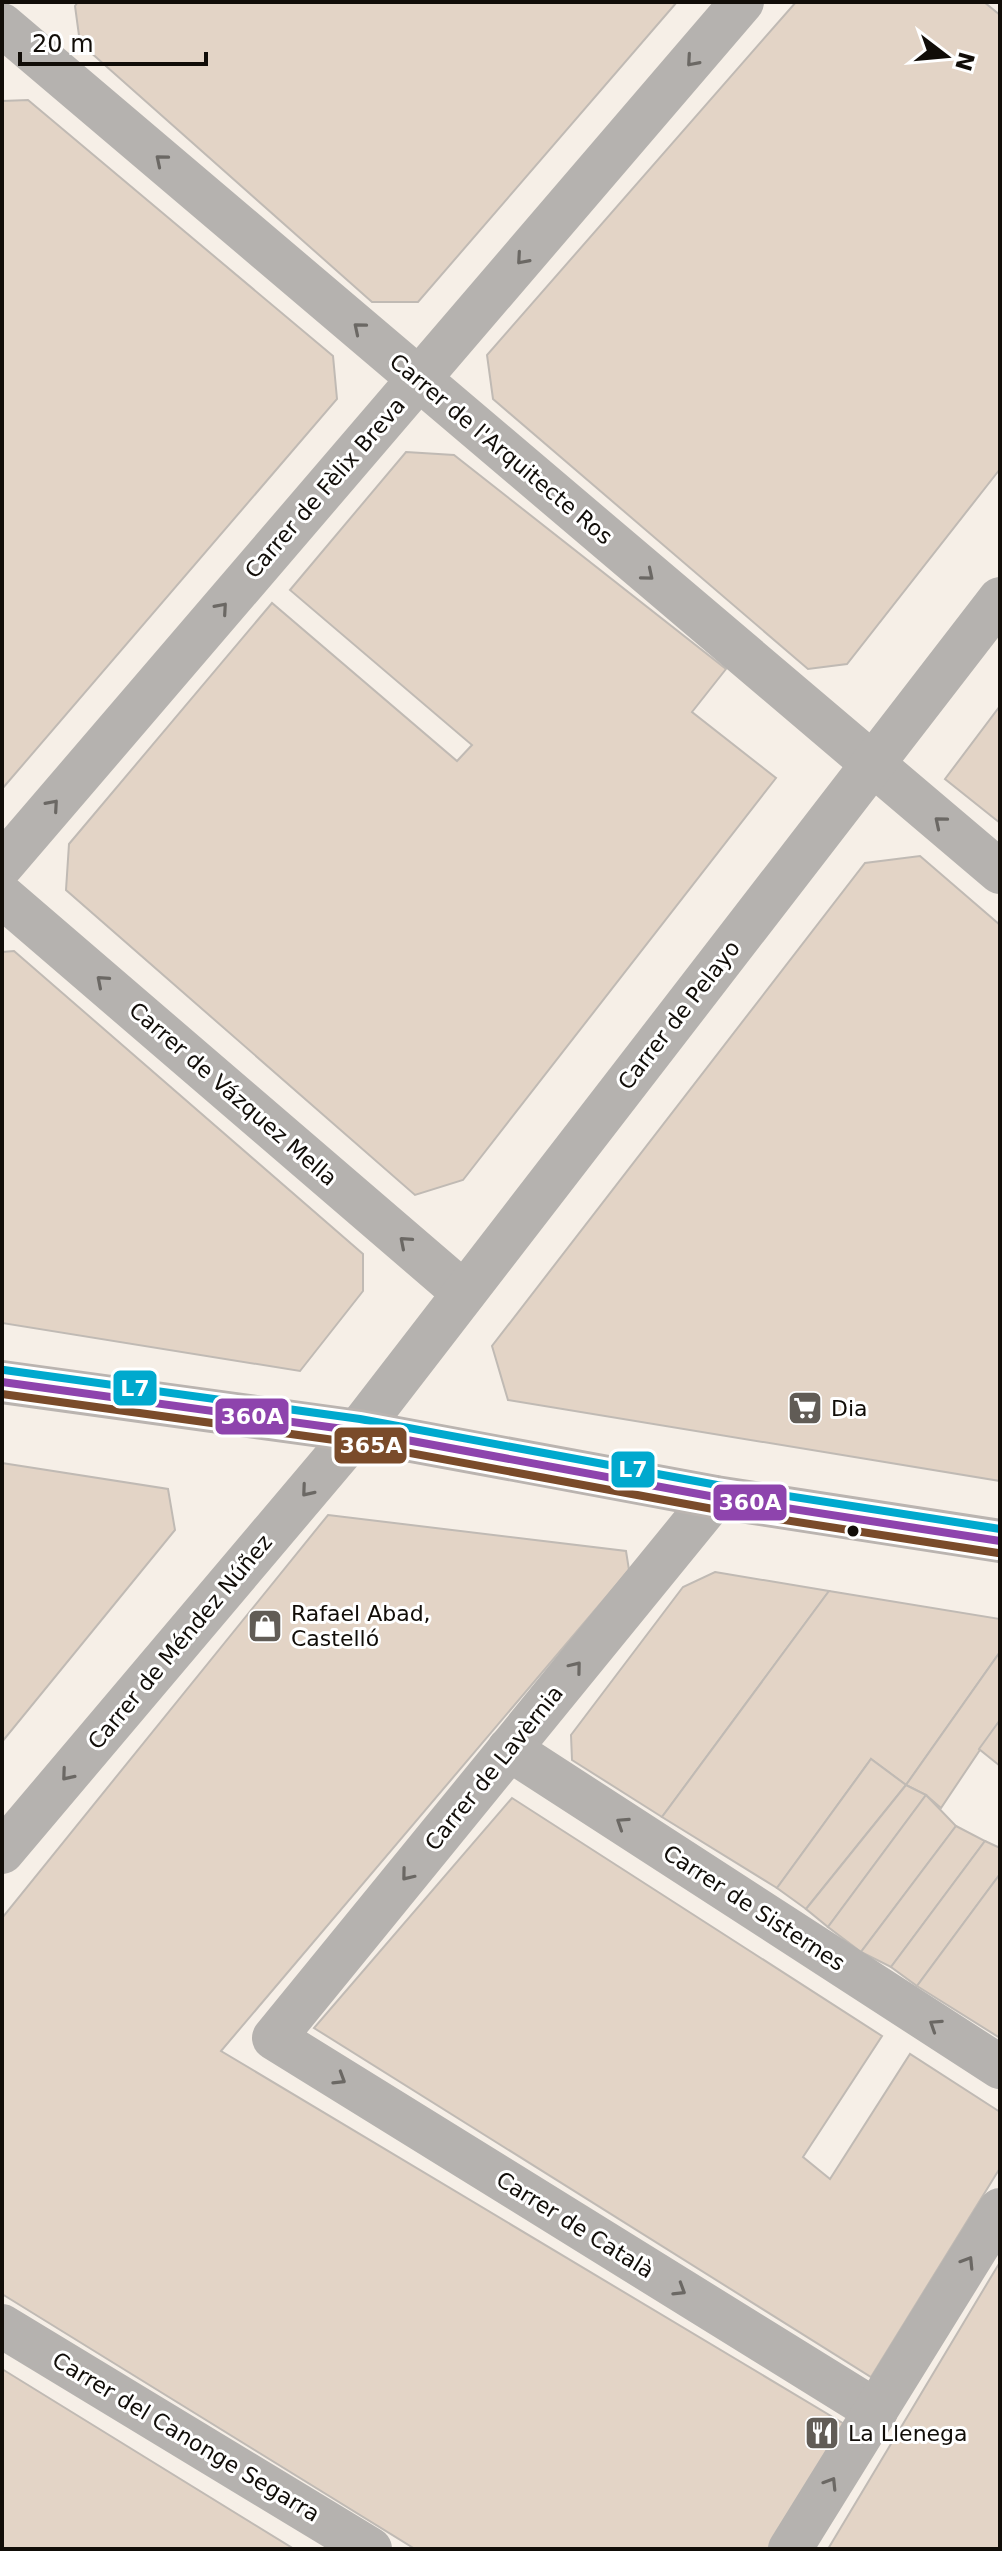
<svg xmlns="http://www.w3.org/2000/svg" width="1002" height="2551" font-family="'DejaVu Sans',sans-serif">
<rect width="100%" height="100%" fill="#f6efe7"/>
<g fill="#e3d4c6" stroke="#c0bab4" stroke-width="2">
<path d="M78,2H677L418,302H372L80,43L75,6Z"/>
<path d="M796,2H984L1000,15V469L847,664L808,669L493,399L487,355Z"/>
<path d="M28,100L333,356L337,399L2,789V101Z"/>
<path d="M406,452L454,455L726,669L692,712L776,778L463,1180L415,1195L66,890L69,844L272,603L457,761L472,745L290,590Z"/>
<path d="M1000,706V823L945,779Z"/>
<path d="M920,856L1000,925V1481L508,1400L492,1346L865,863Z"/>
<path d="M14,951L363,1254V1291L300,1371L2,1323V952Z"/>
<path d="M2,1463L168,1489L175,1530L2,1742Z"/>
<path d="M328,1515L626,1551L629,1570L221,2051L846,2425L768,2549H415L2,2294V1918Z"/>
<path d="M715,1572L829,1591L662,1817L572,1760L571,1735L683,1587Z"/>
<path d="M829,1591L1000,1619V1652L906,1785L871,1759L777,1888L662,1817Z"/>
<path d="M1000,1652V1720L941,1808L926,1795L906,1785Z"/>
<path d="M1000,1720V1766L979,1749Z"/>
<path d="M871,1759L906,1785L806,1909L777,1888Z"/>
<path d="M906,1785L926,1795L828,1927L806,1909Z"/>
<path d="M926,1795L956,1826L861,1952L828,1927Z"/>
<path d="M512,1798L882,2036L803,2157L830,2179L910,2054L1000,2112V2168L871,2377L314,2028Z"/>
<path d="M956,1826L985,1841L891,1967L861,1952Z"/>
<path d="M985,1841L1000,1848V1874L917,1986L891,1967Z"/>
<path d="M1000,1874V2038L917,1986Z"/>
<path d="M1000,2262V2549H828Z"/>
<path d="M2,2369L294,2549H2Z"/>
</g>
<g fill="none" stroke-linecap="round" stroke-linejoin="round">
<g stroke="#b5b2af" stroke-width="44">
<path d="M2,25L1000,872"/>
<path d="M2,865L742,2"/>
<path d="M2,896L464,1293"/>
<path d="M715,1497L274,2038L876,2411"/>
<path d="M509,1749L1000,2067"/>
<path d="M2,1852L358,1431L1000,599"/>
<path d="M2,2326L370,2549"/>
<path d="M790,2549L1000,2210"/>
</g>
<path stroke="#bab4b0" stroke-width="44" d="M2,1382L358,1431L715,1497L1000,1541"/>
<g stroke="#fff" stroke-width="14">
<path id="bus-1" d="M2,1382L358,1431L715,1497L1000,1541"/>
</g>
<g stroke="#fff" stroke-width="14">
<path id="bus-2" d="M2,1394L356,1443L713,1509L998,1553"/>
</g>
<g stroke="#fff" stroke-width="14">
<path id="bus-3" d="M4,1370L360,1419L717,1485L1000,1529"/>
</g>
<use href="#bus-1" stroke="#8e44ad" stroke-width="8"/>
<use href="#bus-2" stroke="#7a4b2a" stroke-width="8"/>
<use href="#bus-3" stroke="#00a9ce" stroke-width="8"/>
</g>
<defs><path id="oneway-chevron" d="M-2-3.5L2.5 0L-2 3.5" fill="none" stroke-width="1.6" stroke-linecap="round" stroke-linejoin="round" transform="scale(2)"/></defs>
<g stroke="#6b6864">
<use href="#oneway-chevron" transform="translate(692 61) rotate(131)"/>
<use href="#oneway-chevron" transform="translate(161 160) rotate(-140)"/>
<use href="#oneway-chevron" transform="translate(522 259) rotate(131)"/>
<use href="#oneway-chevron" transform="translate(359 328) rotate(-140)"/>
<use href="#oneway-chevron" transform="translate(648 575) rotate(40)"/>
<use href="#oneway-chevron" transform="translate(222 608) rotate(-49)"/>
<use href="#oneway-chevron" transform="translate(53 805) rotate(-49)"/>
<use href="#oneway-chevron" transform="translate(940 822) rotate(-140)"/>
<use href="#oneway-chevron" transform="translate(102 981) rotate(-139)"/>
<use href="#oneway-chevron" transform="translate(405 1242) rotate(-139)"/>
<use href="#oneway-chevron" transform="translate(307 1491) rotate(130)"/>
<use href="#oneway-chevron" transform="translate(576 1667) rotate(-51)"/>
<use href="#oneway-chevron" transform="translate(67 1775) rotate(130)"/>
<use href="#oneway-chevron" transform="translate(622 1823) rotate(-147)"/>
<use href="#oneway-chevron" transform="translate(407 1875) rotate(129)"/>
<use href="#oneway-chevron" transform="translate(935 2025) rotate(-147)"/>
<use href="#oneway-chevron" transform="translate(340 2079) rotate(32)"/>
<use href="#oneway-chevron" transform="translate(968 2262) rotate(-58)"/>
<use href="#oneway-chevron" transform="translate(680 2290) rotate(32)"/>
<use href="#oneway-chevron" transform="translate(831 2483) rotate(-58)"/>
</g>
<defs>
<g id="supermarket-square" transform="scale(1.8)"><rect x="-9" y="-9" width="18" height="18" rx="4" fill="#615c56" stroke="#fff"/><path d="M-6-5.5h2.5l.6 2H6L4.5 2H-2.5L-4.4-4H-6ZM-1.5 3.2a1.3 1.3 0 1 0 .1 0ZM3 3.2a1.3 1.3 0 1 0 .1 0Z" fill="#fff"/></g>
<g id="shop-square" transform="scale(1.8)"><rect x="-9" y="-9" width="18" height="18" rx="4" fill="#615c56" stroke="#fff"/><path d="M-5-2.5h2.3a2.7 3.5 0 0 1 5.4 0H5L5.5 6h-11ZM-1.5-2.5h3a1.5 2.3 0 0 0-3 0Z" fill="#fff"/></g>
<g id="restaurant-square" transform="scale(1.8)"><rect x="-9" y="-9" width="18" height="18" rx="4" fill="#615c56" stroke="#fff"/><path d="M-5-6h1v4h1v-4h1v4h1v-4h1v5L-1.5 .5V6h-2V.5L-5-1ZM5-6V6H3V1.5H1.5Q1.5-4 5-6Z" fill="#fff"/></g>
</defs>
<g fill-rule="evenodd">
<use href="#supermarket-square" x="805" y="1408"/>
<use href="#shop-square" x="265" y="1626"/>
<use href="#restaurant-square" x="822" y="2433"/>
</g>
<circle fill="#110d08" stroke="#fff" stroke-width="3" cx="853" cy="1531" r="7"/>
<g text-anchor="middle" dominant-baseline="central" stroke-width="6" stroke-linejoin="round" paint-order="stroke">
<g font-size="22" fill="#110d08" stroke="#fff">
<text transform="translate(501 449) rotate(40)">Carrer de l'Arquitecte Ros</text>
<text transform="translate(325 488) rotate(-49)">Carrer de Fèlix Breva</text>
<text transform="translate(679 1015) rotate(-52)">Carrer de Pelayo</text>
<text transform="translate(233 1094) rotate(41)">Carrer de Vázquez Mella</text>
<text transform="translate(180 1642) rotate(-50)">Carrer de Méndez Núñez</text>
<text transform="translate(494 1768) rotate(-51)">Carrer de Lavèrnia</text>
<text transform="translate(754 1908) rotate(33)">Carrer de Sisternes</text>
<text transform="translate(575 2225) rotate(32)">Carrer de Català</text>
<text transform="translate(186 2437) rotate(31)">Carrer del Canonge Segarra</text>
</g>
<g font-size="22" fill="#110d08" stroke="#fff" text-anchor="start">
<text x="831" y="1408">Dia</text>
<text x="291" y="1613">Rafael Abad,<tspan x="291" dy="25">Castelló</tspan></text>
<text x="848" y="2433">La Llenega</text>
</g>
</g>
<g stroke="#fff" stroke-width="3">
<rect x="112" y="1369" width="46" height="38" rx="8" fill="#00a9ce"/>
<rect x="214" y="1397" width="76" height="39" rx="8" fill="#8e44ad"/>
<rect x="333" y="1426" width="75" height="39" rx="8" fill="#7a4b2a"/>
<rect x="610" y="1450" width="46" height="39" rx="8" fill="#00a9ce"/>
<rect x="712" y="1483" width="76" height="39" rx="8" fill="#8e44ad"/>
</g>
<g font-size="22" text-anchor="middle" font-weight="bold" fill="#fff">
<text x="135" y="1396">L7</text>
<text x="252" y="1424">360A</text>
<text x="371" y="1453">365A</text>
<text x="633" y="1477">L7</text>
<text x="750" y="1510">360A</text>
</g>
<rect width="1002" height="2551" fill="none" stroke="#110d08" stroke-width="8"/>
<g transform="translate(946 56) rotate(106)" stroke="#ffffff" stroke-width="6" paint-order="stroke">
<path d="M0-6L14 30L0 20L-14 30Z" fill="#110d08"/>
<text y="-12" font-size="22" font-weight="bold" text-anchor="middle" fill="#110d08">N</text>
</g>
<path d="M20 52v12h186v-12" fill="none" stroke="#110d08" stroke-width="4"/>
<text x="32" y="52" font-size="24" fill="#110d08" stroke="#ffffff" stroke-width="6" paint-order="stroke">20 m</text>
</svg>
